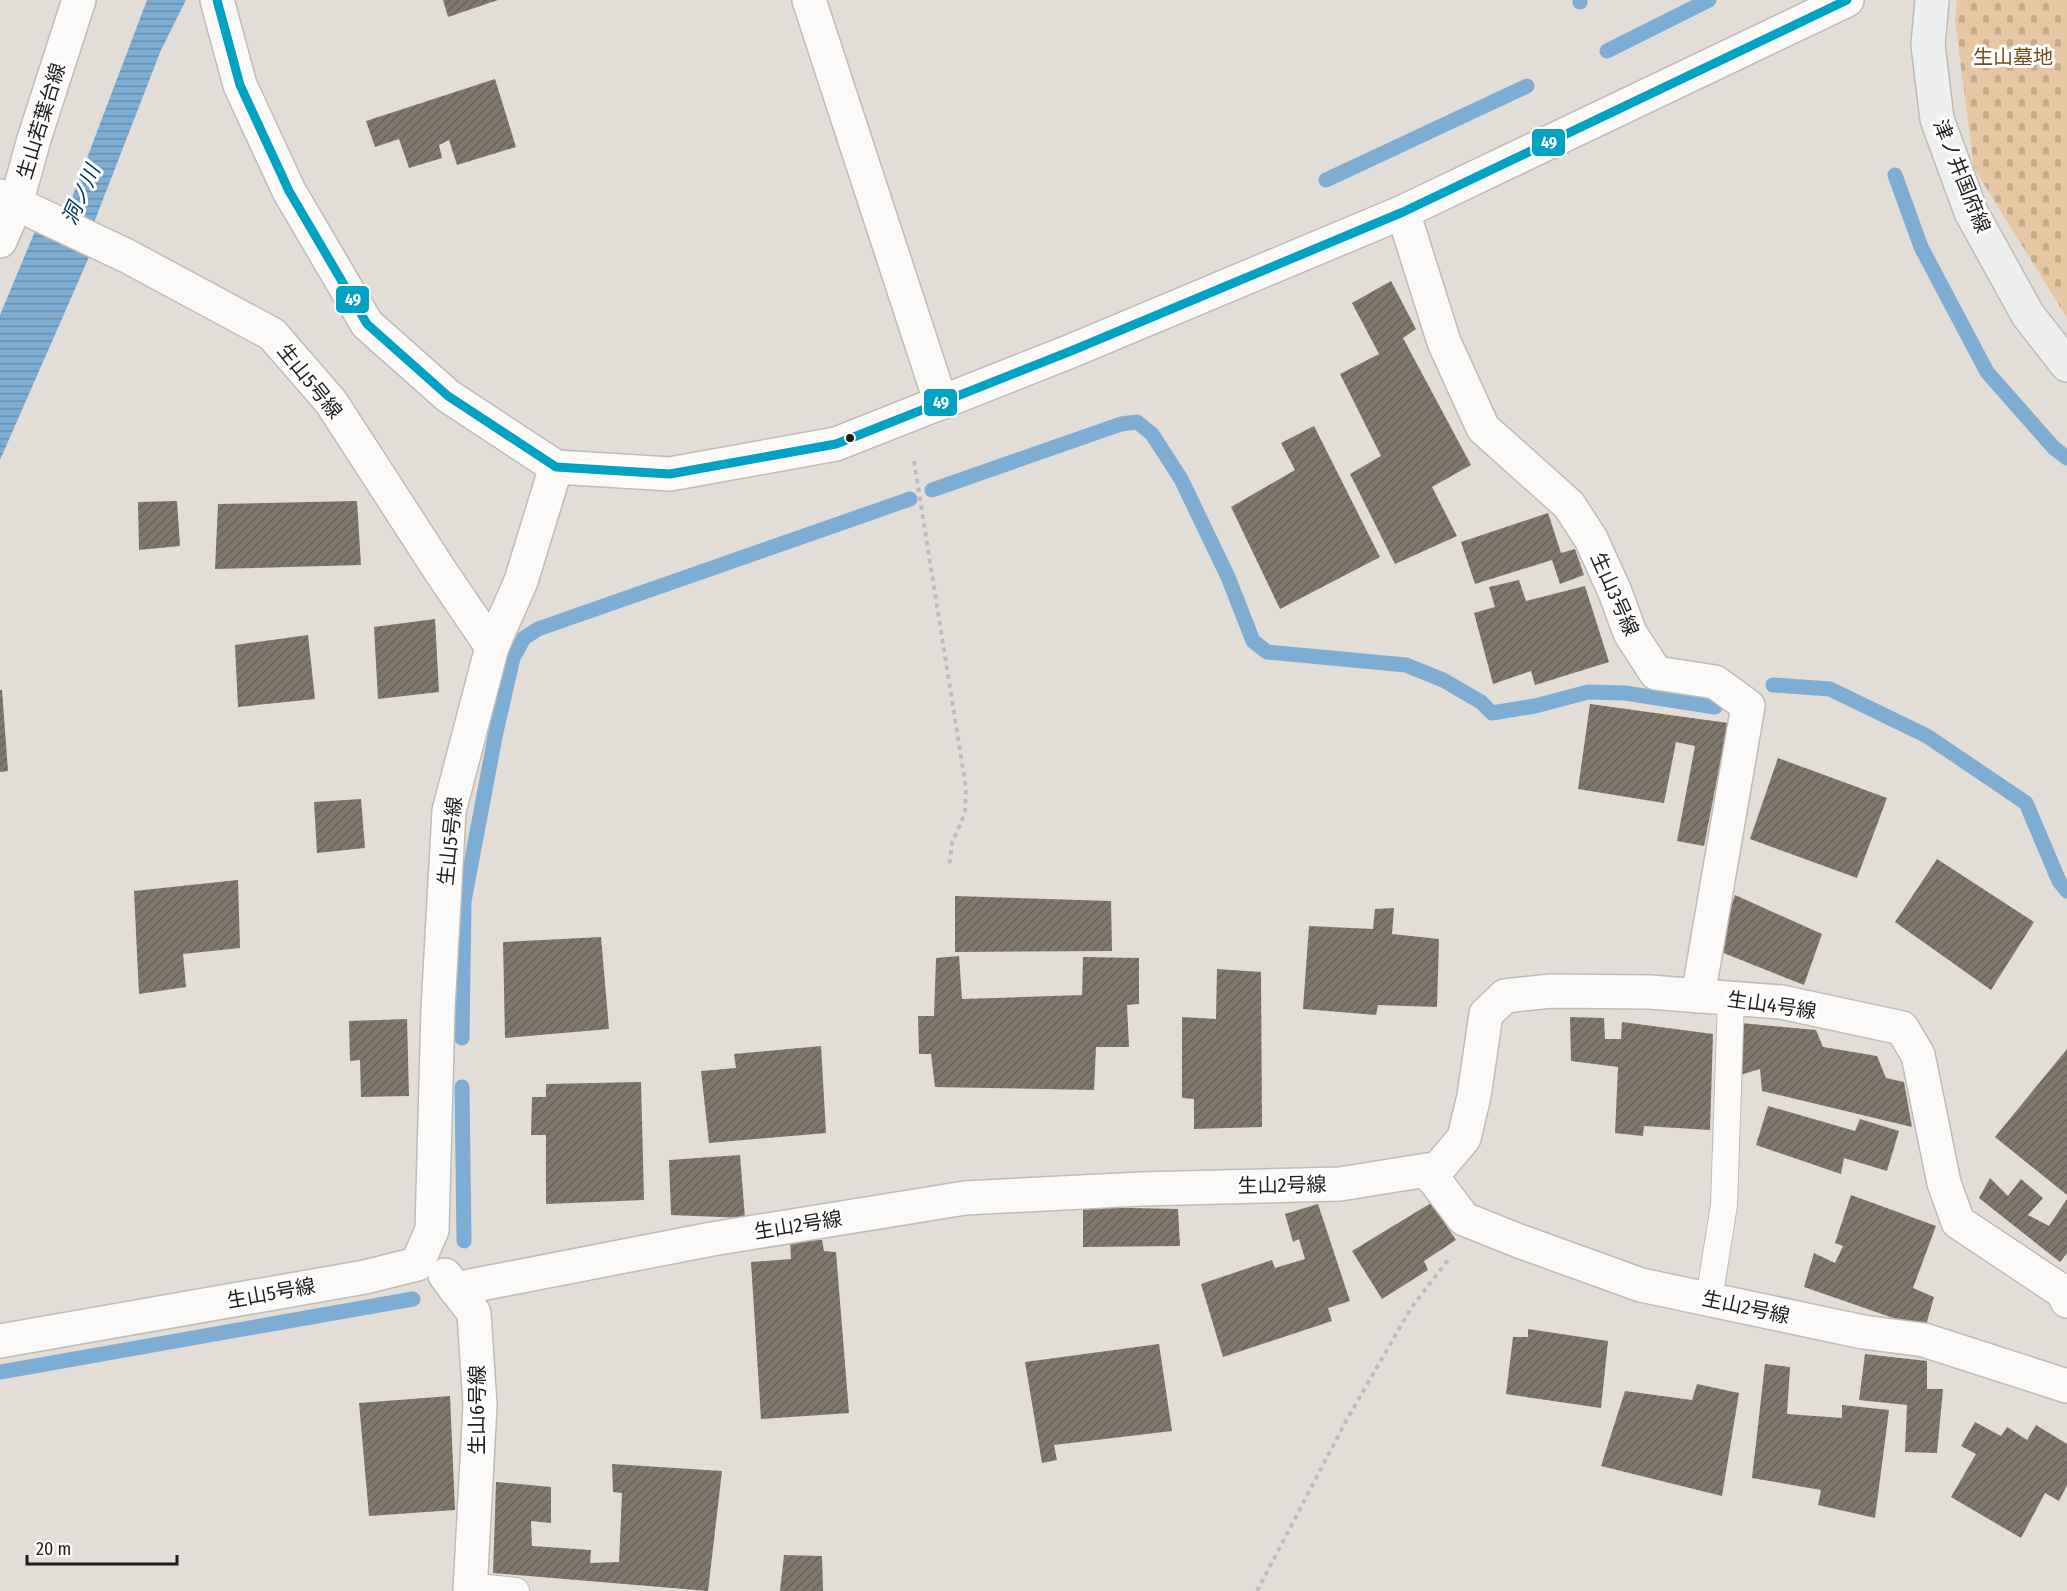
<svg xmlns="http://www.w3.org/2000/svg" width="2067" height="1591" font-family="'Fira Sans Condensed','Noto Sans JP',sans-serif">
<defs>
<pattern id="cemetery-stones" width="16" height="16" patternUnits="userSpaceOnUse" patternTransform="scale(1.5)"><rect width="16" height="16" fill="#e6c6a3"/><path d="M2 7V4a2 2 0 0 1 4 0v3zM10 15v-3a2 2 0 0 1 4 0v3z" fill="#c5aa8c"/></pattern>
<pattern id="water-rules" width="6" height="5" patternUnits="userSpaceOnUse" patternTransform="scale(1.5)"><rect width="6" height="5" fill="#7eadd3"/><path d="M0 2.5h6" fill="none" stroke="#678caa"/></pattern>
<pattern id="building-hatch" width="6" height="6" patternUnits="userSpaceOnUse" patternTransform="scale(1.5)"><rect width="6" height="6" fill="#81786d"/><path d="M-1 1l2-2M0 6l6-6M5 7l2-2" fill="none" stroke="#696259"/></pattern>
</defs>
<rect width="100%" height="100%" fill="#e3ddd7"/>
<path fill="url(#cemetery-stones)" d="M1957,0H2067V318L1974,168L1955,20Z"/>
<path fill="url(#water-rules)" d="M147,0H186L161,50L95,220L89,257L0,460V315L35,231L68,208Z"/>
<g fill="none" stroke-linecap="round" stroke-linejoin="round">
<g stroke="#7eadd3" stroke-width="15">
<path d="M1580,2V0"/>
<path d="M1607,51L1709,0"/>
<path d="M1895,175L1921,247L1987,372L2054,448L2067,458"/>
<path d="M1326,180L1527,86"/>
<path d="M932,490L1121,424L1137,422L1152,434L1181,479L1228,577L1253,641L1267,652L1406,665L1443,680L1481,702L1492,713L1535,706L1588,692L1625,693L1715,707"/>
<path d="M1773,685L1830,689L1927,736L2026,803L2059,881L2067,891"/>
<path d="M462,1038L464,901L496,732L513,658L524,638L538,629L910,499"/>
<path d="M462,1087L464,1241"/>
<path d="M0,1372L413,1299"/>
</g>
</g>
<g fill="url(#building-hatch)">
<path d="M443,0H498L448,17Z"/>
<path d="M495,79L516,147L457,165L449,140L439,145L442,158L409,168L399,139L375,147L366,121Z"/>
<path d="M1391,281L1416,329L1403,338L1471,465L1432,487L1457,536L1395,564L1350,474L1381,456L1340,374L1379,354L1352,303Z"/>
<path d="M1314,426L1380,557L1280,609L1231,507L1295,470L1281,443Z"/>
<path d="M177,501L180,546L139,550L138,502Z"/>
<path d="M357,501L361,565L215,569L218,504Z"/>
<path d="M1548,513L1561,553L1575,549L1584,575L1560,584L1552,560L1475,584L1461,542Z"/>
<path d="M1519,580L1526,601L1585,586L1609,662L1535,685L1531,671L1493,684L1474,613L1495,607L1489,587Z"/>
<path d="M435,619L439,692L378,699L374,627Z"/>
<path d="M308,635L315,699L238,707L235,645Z"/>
<path d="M0,690H2L8,771L0,772Z"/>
<path d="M1590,704L1728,723L1704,846L1677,841L1695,746L1676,742L1664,803L1578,789Z"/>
<path d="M1778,758L1887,798L1857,878L1750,839Z"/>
<path d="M361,799L365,848L317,853L314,802Z"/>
<path d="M1937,859L2034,922L1991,990L1895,922Z"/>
<path d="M238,880L240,948L183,954L186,987L139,994L134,891Z"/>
<path d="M1735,895L1822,934L1804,985L1716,950Z"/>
<path d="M955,896L1111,901L1112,951L955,952Z"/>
<path d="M1394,908L1392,934L1439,939L1437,1007L1378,1005L1376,1015L1303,1009L1309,926L1373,929L1375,909Z"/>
<path d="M601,937L609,1029L505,1038L503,942Z"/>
<path d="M959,956L962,999L1082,995L1083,957L1139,958V1004L1127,1005L1129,1047H1096L1094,1090L935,1087L931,1054H919L918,1016H934L936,958Z"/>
<path d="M1217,969L1261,972L1262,1127L1194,1129V1099L1182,1098V1017L1216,1019Z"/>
<path d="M1570,1017L1604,1018L1605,1039H1621L1622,1022L1713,1034L1710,1130L1644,1126L1643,1136L1615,1133L1618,1067L1571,1061Z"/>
<path d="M407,1019L409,1096L361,1097L360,1060L350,1061L349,1021Z"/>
<path d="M1741,1023L1816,1030L1823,1047L1877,1056L1886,1078L1904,1082L1912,1127L1762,1091L1760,1069L1740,1075Z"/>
<path d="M821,1046L826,1133L709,1143L701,1071L736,1068L734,1054Z"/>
<path d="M2067,1049V1195L1995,1137Z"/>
<path d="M641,1082L644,1200L546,1204V1135H531L532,1097H546V1084Z"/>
<path d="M1768,1106L1855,1131L1860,1119L1899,1131L1887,1171L1844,1158L1841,1174L1756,1145Z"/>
<path d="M740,1155L745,1218L671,1215L669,1160Z"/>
<path d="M1990,1178L2008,1196L2021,1179L2043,1198L2028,1215L2049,1226L2067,1199V1253L2060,1262L1979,1198Z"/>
<path d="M1851,1195L1936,1226L1913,1288L1934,1297L1925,1329L1804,1287L1814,1253L1835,1263L1843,1246L1835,1243Z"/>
<path d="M1431,1203L1456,1240L1424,1261L1428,1270L1382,1299L1352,1251Z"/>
<path d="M1318,1204L1350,1301L1328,1308L1332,1321L1223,1357L1201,1284L1272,1260L1275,1268L1305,1259L1299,1239L1293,1242L1285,1214Z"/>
<path d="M1083,1207L1178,1209L1180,1246L1083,1247Z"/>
<path d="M822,1240L824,1251L836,1252L849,1413L761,1419L751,1262L791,1259L790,1241Z"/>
<path d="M1528,1329L1608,1341L1601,1408L1506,1394L1513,1337H1528Z"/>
<path d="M1159,1344L1172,1431L1054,1445L1057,1460L1042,1463L1025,1362Z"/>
<path d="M1865,1354L1927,1361V1389H1943L1937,1453L1905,1452L1907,1405L1859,1400Z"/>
<path d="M1765,1364L1790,1367L1787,1414L1842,1418V1405L1889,1410L1875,1518L1818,1505L1821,1490L1752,1478Z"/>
<path d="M1697,1384L1739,1393L1722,1496L1601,1466L1625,1391L1692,1400Z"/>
<path d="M450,1396L455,1510L369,1516L359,1403Z"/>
<path d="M1975,1422L2001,1436L2007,1427L2027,1440L2036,1425L2067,1444V1485L2059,1501L2045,1493L2021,1538L1951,1497L1976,1454L1961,1446Z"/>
<path d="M612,1464L722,1471L708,1591L493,1573L496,1482L551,1487V1523L531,1521L532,1546L591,1550L590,1563L619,1562L622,1493L613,1492Z"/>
<path d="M784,1555L822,1556L823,1591H780Z"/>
</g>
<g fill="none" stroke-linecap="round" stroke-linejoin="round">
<g stroke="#bfbbb6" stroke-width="28">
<g id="service">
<path d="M1709,1299L1724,1205L1731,999"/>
<path d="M470,1586L516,1591"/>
</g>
</g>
<g stroke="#bfbbb6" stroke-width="36">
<g id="minor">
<path d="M809,0L941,403"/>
<path d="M0,196L127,256L272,334L331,402L441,572L492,647L449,811L438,1009L432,1230L417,1264L365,1277L0,1341"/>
<path d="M1403,212L1444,342L1483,428L1569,505L1591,539L1615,592L1630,633L1656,673L1715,682L1748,706L1698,996"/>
<path d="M0,241L16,204L34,139L79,0"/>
<path d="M492,647L521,581L556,467"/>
<path d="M1431,1177L1464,1138L1474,1096L1486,1014L1505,996L1551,991L1649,992L1781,1002L1902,1028L1918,1055L1944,1183L1958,1222L2063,1292L2067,1301"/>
<path d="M445,1275L474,1313L480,1405L470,1591"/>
<path d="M455,1289L712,1239L965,1198L1141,1189L1340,1184L1427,1170L1464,1219L1519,1241L1641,1285L1863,1332L1924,1340L2067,1386"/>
</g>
</g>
<g stroke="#bfbbb6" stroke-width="36">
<path id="tertiary" d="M217,0L240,85L289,191L367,324L448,396L556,467L670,474L836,444L1071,351L1403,212L1847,0"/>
</g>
<g stroke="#bfbbb6" stroke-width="36">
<path id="secondary" d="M1932,0L1928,45L1937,119L1971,212L2028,315L2067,365"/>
</g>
<g stroke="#bebcba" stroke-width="4" stroke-dasharray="4.5 4.5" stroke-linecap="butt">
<path d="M914,461L966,788L965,813L952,843L949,867"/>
<path d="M1257,1591L1346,1421L1411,1308L1448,1260"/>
</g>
<use href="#service" stroke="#fbfaf9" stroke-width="26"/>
<use href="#minor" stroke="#fbfaf9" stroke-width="33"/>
<use href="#tertiary" stroke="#fbfaf9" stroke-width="33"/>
<use href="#secondary" stroke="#eef0f0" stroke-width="33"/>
<g stroke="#fff" stroke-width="14">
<path id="bus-1" d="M217,0L240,85L289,191L367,324L448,396L556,467L670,474L836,444L1071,351L1403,212L1847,0"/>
</g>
<use href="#bus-1" stroke="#02a2c5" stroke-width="9"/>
</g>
<circle fill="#211d19" stroke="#fff" stroke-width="2" cx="850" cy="438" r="5"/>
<g text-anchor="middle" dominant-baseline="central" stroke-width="6" stroke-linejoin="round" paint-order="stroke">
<g font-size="20" fill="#754c1a" stroke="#fff">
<text x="2013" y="57">生山墓地</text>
</g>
<g font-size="20" fill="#211d19" stroke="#fff">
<text transform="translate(41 121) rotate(-73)">生山若葉台線</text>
<text transform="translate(1962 176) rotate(68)">津ノ井国府線</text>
<text transform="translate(310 381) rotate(51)">生山5号線</text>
<text transform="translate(1615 594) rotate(66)">生山3号線</text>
<text transform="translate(450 841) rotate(-84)">生山5号線</text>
<text transform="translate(1772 1005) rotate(8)">生山4号線</text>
<text transform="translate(1282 1185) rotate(-1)">生山2号線</text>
<text transform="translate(798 1225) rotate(-9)">生山2号線</text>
<text transform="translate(271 1293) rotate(-10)">生山5号線</text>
<text transform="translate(1746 1307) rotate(12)">生山2号線</text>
<text transform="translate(477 1410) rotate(-90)">生山6号線</text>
</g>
<g font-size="21" font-style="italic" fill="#00395f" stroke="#fff">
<text transform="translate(81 195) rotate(-66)">洞ノ川</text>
</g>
</g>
<g stroke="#fff" stroke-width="2">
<rect x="1531" y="128" width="35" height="29" rx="6" fill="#02a2c5"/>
<rect x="335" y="285" width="35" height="29" rx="6" fill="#02a2c5"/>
<rect x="923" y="388" width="35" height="29" rx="6" fill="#02a2c5"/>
</g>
<g font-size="16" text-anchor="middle" font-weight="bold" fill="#fff">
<text x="1549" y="148">49</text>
<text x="353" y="305">49</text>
<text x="941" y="408">49</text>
</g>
<path d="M27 1555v9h150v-9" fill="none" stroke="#211d19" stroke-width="3"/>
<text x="36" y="1555" font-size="18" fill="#211d19" stroke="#ffffff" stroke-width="4.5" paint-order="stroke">20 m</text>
</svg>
